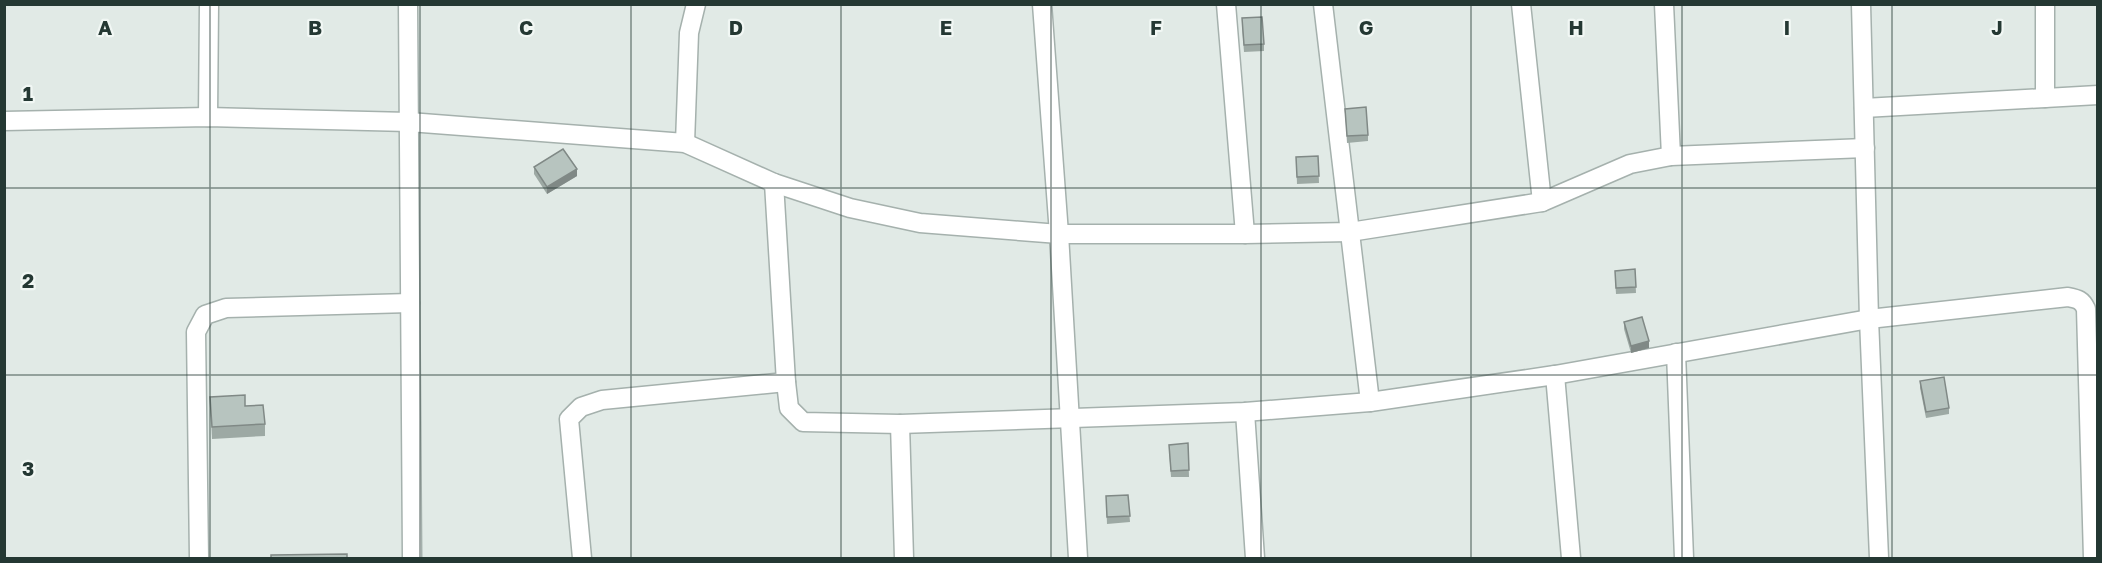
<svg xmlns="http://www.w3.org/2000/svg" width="2102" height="563" font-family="'Golos Text',sans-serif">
<rect width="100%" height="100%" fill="#e1eae6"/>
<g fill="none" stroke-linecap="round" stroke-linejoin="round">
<g stroke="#a5b1ad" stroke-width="21">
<g id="minor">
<path d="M408,4L412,558"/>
<path d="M1042,4L1059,234L1078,558"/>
<path d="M1226,4L1245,234"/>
<path d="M1323,4L1370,402"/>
<path d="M1521,4L1542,202"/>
<path d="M1664,4L1671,156"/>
<path d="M1861,4L1869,319L1879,558"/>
<path d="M2045,4V98"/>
<path d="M1864,108L2098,95"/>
<path d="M208,117L209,4"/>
<path d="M4,121L208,117L409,122L685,143L774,183L850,208L920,223L1059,234H1245L1350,232L1542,202L1630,164L1671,156L1865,148"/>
<path d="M685,143L689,33L696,4"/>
<path d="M774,183L786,382L789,408L803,422L900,424L1245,412L1370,402L1555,375L1869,319L2068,297C2078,299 2082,300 2086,309L2093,558"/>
<path d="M1676,353L1684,558"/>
<path d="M1555,375L1571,558"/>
<path d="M1245,412L1255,558"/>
<path d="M900,424L904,558"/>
<path d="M199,558L196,332L205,315L226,308L410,303"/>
<path d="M582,558L569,419L581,407L602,400L786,382"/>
</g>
</g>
<use href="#minor" stroke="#fff" stroke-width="18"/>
</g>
<g fill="#9da9a4">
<path d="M1242,25L1264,44V51L1244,52Z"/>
<path d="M1345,109L1368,135V141L1347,143Z"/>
<path d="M1318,156L1319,183L1297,184L1296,157Z"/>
<path d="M534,167L577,176L547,194L534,174Z"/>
<path d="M1635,269L1636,293L1616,294L1615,277Z"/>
<path d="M1624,322L1649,348L1631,353L1624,329Z"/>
<path d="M1920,381L1949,408V414L1926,418L1920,388Z"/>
<path d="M210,397L245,406L265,424V436L212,439Z"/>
<path d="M1188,443L1189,477H1171L1169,451Z"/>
<path d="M1128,495L1130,522L1107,524L1106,496Z"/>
</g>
<g fill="#808986">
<path d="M577,169V176L547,194V187Z"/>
<path d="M1649,341V348L1631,353V346Z"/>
</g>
<g fill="#b7c4bf" stroke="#808986" stroke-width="1.5">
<path d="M1262,17L1264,44L1244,45L1242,18Z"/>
<path d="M1366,107L1368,135L1347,136L1345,109Z"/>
<path d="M563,149L577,169L547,187L534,167Z"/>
<path d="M1318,156L1319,176L1297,177L1296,157Z"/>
<path d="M1635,269L1636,287L1616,288L1615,271Z"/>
<path d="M1642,317L1649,341L1631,346L1624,322Z"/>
<path d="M1944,377L1949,408L1926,412L1920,381Z"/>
<path d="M245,395V406L263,405L265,424L212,427L210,397Z"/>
<path d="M1188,443L1189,470L1171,471L1169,445Z"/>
<path d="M1128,495L1130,516L1107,517L1106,496Z"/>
<path d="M347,554V558H271V555Z"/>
</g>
<path fill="none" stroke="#243833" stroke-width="1.5" stroke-opacity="0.55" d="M210,4V558M420,4V558M631,4V558M841,4V558M1051,4V558M1261,4V558M1471,4V558M1682,4V558M1892,4V558M4,188H2098M4,375H2098"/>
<g font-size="20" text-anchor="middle" font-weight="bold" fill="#243833" stroke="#f1f7f4" stroke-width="4.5" stroke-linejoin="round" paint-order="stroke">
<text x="105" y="35">A</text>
<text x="315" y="35">B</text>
<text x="526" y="35">C</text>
<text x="736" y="35">D</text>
<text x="946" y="35">E</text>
<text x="1156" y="35">F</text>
<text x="1366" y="35">G</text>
<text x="1576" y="35">H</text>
<text x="1787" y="35">I</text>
<text x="1997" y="35">J</text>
<text x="28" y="101">1</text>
<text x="28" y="288">2</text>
<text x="28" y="476">3</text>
</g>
<rect width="2102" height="563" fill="none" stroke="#243833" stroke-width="12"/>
</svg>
